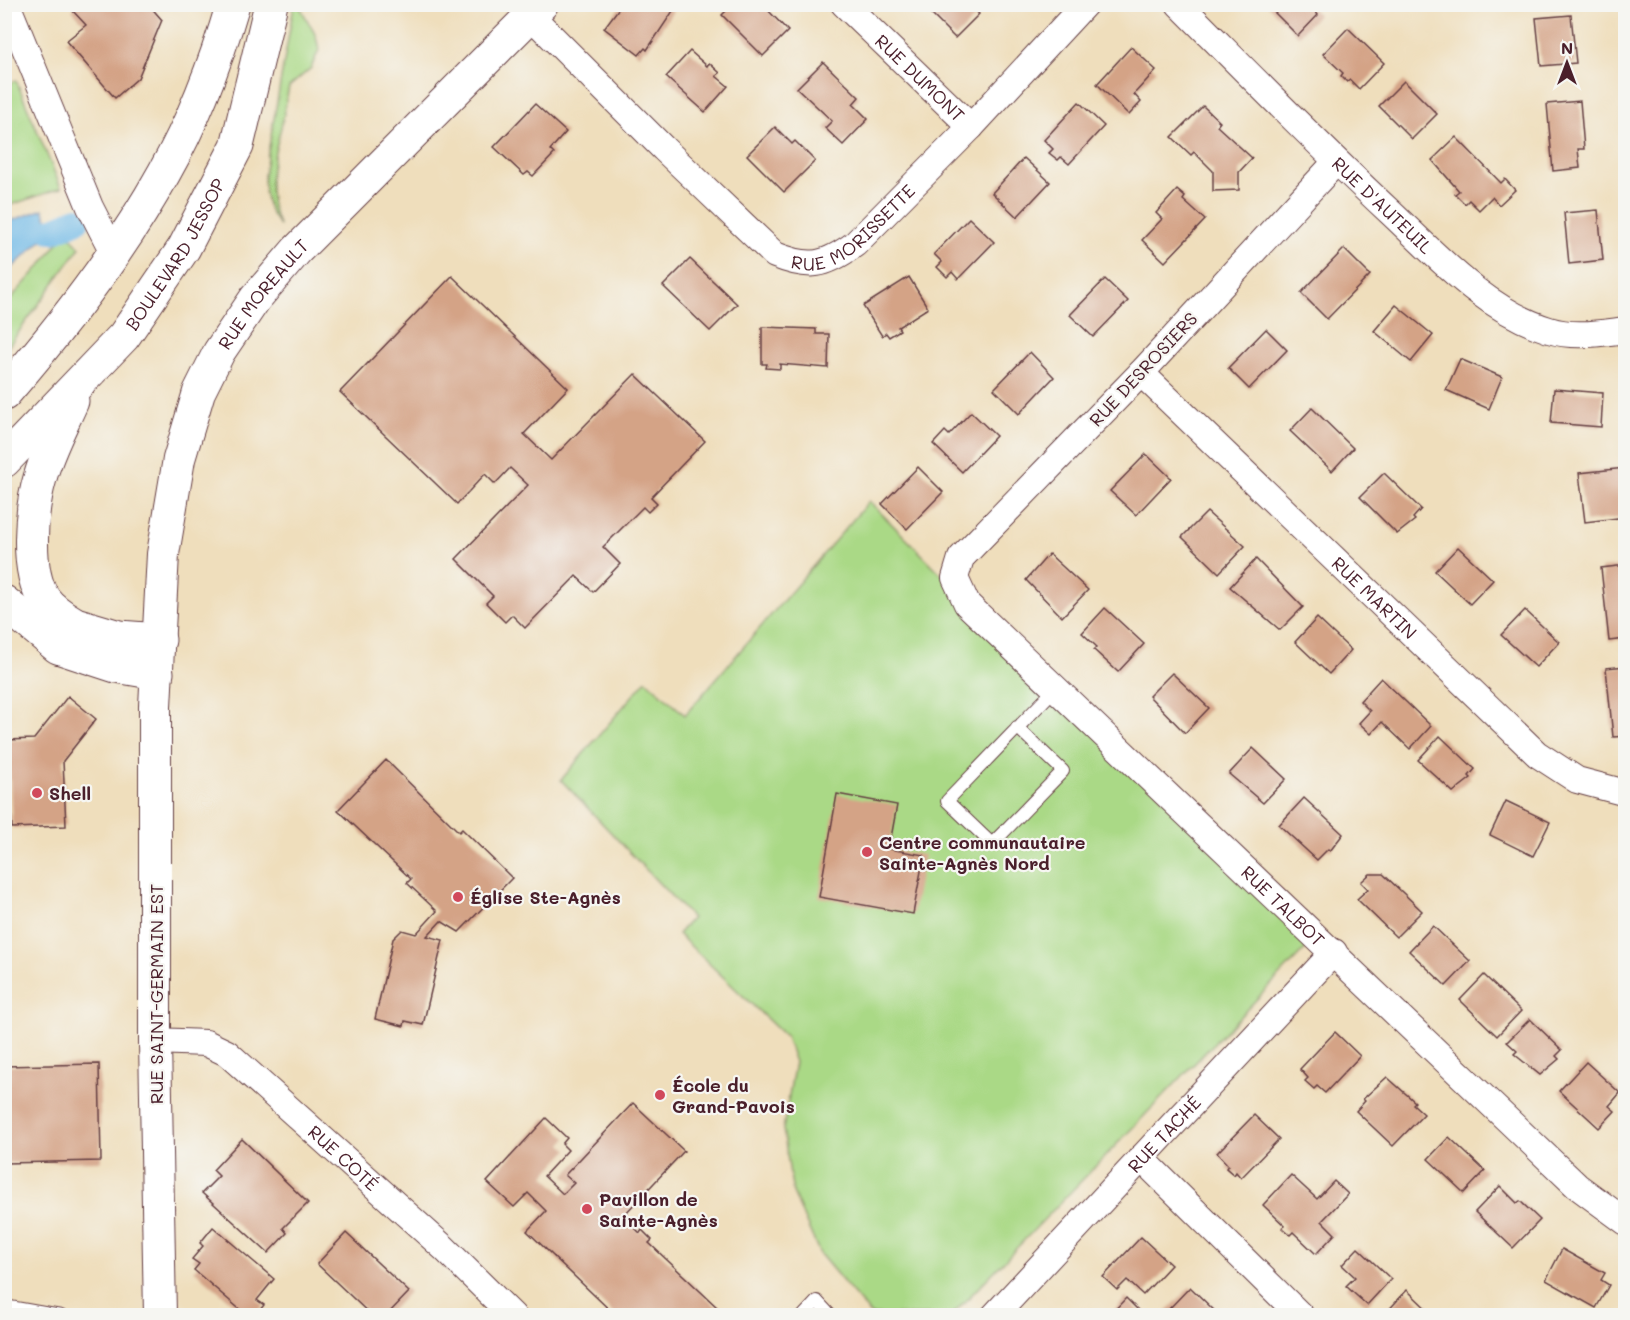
<svg xmlns="http://www.w3.org/2000/svg" width="1630" height="1320" font-family="Mali,sans-serif">
<rect width="100%" height="100%" fill="#f6f6f2"/>
<filter id="ink" filterUnits="userSpaceOnUse"><feTurbulence type="fractalNoise" baseFrequency=".0167" numOctaves="2"/><feDisplacementMap in="SourceGraphic" scale="12" xChannelSelector="R" yChannelSelector="G"/><feConvolveMatrix kernelMatrix="1 2 1 2 8 2 1 2 1" color-interpolation-filters="sRGB"/></filter>
<filter id="wash" filterUnits="userSpaceOnUse"><feTurbulence type="fractalNoise" baseFrequency=".008" numOctaves="4" result="noise"/><feDisplacementMap in="SourceGraphic" scale="24" xChannelSelector="R" yChannelSelector="G"/><feGaussianBlur stdDeviation="1.35" result="paint"/><feColorMatrix in="noise" values="0 0 0 0 0 0 0 0 0 0 0 0 0 0 0 0 0 1.4 0 .05"/><feComposite in="paint" operator="in"/></filter>
<g filter="url(#wash)">
<rect width="100%" height="100%" fill="#efdebc"/>
<g fill="#aad986" stroke="#7a7c58" stroke-width="1.5">
<path d="M294,5H299L316,36L319,50L311,68L289,87L286,102C280,147 257,184 280,226C267,210 264,196 264,175Z"/>
<path d="M16,80L61,188L5,207V86Z"/>
<path d="M66,232L80,247L5,351V305L42,264Z"/>
<path d="M869,501L1309,945L952,1315H871L820,1254L793,1193L783,1129L795,1062L786,1037L678,934L692,918L561,780L646,680L685,715Z"/>
</g>
<path fill="#6db8e6" stroke="#5c6c88" stroke-width="1.5" d="M43,209L52,231L5,274V223Z"/>
<g fill="none" stroke-linecap="round" stroke-linejoin="round">
<path stroke="#6db8e6" stroke-width="26" d="M52,231L77,220"/>
</g>
<g id="blocks">
<g fill="#d4a386">
<path d="M622,4H665L673,11L647,50L645,48L639,55L604,28Z"/>
<path d="M733,4H762L788,31L763,56L722,15Z"/>
<path d="M921,4H969L979,14L955,38Z"/>
<path d="M1266,4H1310L1318,15L1298,36Z"/>
<path d="M78,5H149L162,20L138,78L115,98L66,41L86,25L72,10Z"/>
<path d="M1571,15L1576,63L1541,66L1536,18Z"/>
<path d="M1348,28L1384,63L1359,89L1350,80L1347,82L1341,76L1343,73L1323,54Z"/>
<path d="M1131,47L1156,70L1134,94L1141,102L1129,115L1097,84Z"/>
<path d="M690,51L707,66L709,63L720,73L716,76L728,86L705,112L666,77Z"/>
<path d="M823,62L859,97L853,104L868,119L843,145L825,128L832,121L797,88Z"/>
<path d="M1404,81L1437,114L1412,139L1379,106Z"/>
<path d="M1580,101L1584,149H1578L1580,168L1553,171L1547,104Z"/>
<path d="M1079,102L1104,126L1069,164L1061,157L1058,160L1049,153L1053,149L1044,140Z"/>
<path d="M535,104L566,132L550,150L554,154L533,176L528,172L524,175L494,147Z"/>
<path d="M1203,106L1220,122L1217,126L1252,158L1239,172V190L1213,191V171L1194,152L1191,155L1172,137Z"/>
<path d="M775,127L792,144L795,141L815,161L784,192L747,155Z"/>
<path d="M1456,137L1501,183L1505,179L1515,190L1499,205L1492,197L1479,210L1469,200L1465,204L1455,194L1459,191L1432,160Z"/>
<path d="M1024,158L1050,182L1017,217L992,193Z"/>
<path d="M1177,190L1185,197L1183,200L1205,220L1165,262L1142,240L1162,219L1156,213Z"/>
<path d="M1598,210L1603,260L1569,264L1564,213Z"/>
<path d="M969,218L994,242L958,279L952,272L947,277L937,267L942,262L934,254Z"/>
<path d="M1344,249L1370,275L1327,319L1301,293Z"/>
<path d="M690,259L737,304L710,331L663,286Z"/>
<path d="M452,276L568,388L524,434L551,460L635,374L705,441L651,497L657,503L648,512L643,507L603,547L620,564L593,592L576,576L525,628L512,615L505,622L486,603L493,596L456,559L528,485L510,468L495,484L485,474L457,504L340,392Z"/>
<path d="M909,277L928,308L898,327L900,330L889,337L886,333L882,336L863,306Z"/>
<path d="M1105,279L1128,301L1093,337L1070,315Z"/>
<path d="M1396,305L1433,335L1411,362L1374,331Z"/>
<path d="M762,327L816,329V334H829L828,368L780,364V369L766,368L767,364H762Z"/>
<path d="M1266,329L1287,350L1249,389L1228,368Z"/>
<path d="M1030,352L1054,377L1019,414L994,389Z"/>
<path d="M1460,359L1502,377L1489,409L1446,390Z"/>
<path d="M1554,389L1603,393L1601,427L1551,423Z"/>
<path d="M1312,408L1353,448L1332,471L1290,431Z"/>
<path d="M971,412L996,436L962,472L933,444L945,431L949,435Z"/>
<path d="M1146,454L1171,478L1136,515L1110,491Z"/>
<path d="M918,467L943,492L907,529L882,504Z"/>
<path d="M1625,468L1626,517L1585,522L1579,473Z"/>
<path d="M1384,473L1421,509L1413,518L1415,520L1397,534L1360,497Z"/>
<path d="M1207,512L1245,546L1219,573L1182,537Z"/>
<path d="M1458,547L1493,580L1470,604L1435,571Z"/>
<path d="M1049,554L1088,590L1062,617L1026,580Z"/>
<path d="M1256,559L1303,607L1280,630L1230,587Z"/>
<path d="M1626,565V639L1609,641L1601,568Z"/>
<path d="M1105,608L1144,644L1118,672L1094,650L1097,647L1082,633Z"/>
<path d="M1525,610L1559,642L1536,667L1501,635Z"/>
<path d="M1317,618L1351,650L1329,674L1295,642Z"/>
<path d="M1626,666V736L1613,737L1606,668Z"/>
<path d="M1172,673L1209,708L1185,733L1149,696Z"/>
<path d="M1381,678L1431,726L1410,749L1382,722L1371,734L1359,723L1370,711L1360,701Z"/>
<path d="M68,696L96,719L63,761L66,826L12,828L8,740L34,739Z"/>
<path d="M1440,736L1475,769L1469,776L1471,778L1453,792L1418,760Z"/>
<path d="M1253,748L1286,779L1263,803L1229,774Z"/>
<path d="M386,760L459,832L462,829L512,878L459,932L441,921L427,936L443,940L423,1025L405,1021L404,1026L375,1019L393,939L402,930L416,934L437,911L407,883L411,879L338,810Z"/>
<path d="M837,794L897,805L889,849L924,855L913,914L819,897Z"/>
<path d="M1304,798L1343,834L1330,851L1328,849L1317,860L1279,825Z"/>
<path d="M1506,801L1550,822L1533,856L1490,835Z"/>
<path d="M1370,874H1383L1422,911L1396,937L1357,899L1368,889L1361,882Z"/>
<path d="M1433,926L1470,961L1446,986L1409,951Z"/>
<path d="M1484,975L1521,1011L1497,1036L1460,1000Z"/>
<path d="M1530,1019L1562,1050L1556,1056L1559,1059L1540,1075L1514,1054L1517,1051L1507,1042Z"/>
<path d="M1335,1032L1360,1056L1325,1093L1317,1086L1314,1089L1305,1081L1308,1078L1300,1069Z"/>
<path d="M1586,1062L1620,1093L1609,1106L1615,1111L1599,1128L1559,1091Z"/>
<path d="M99,1064L101,1161L4,1163V1066Z"/>
<path d="M1387,1077L1415,1102L1413,1104L1424,1114L1393,1146L1356,1111L1365,1101L1363,1099Z"/>
<path d="M633,1103L684,1151L623,1216L640,1233L642,1230L652,1240L649,1243L718,1308L710,1316H616L527,1231L546,1211L528,1193L514,1207L487,1182L546,1118L567,1138L562,1144L568,1150L544,1176L563,1194L574,1183L565,1175Z"/>
<path d="M1254,1115L1279,1139L1241,1178L1236,1172L1234,1175L1226,1168L1228,1165L1217,1153Z"/>
<path d="M1449,1137L1485,1171L1464,1193L1428,1159Z"/>
<path d="M242,1139L308,1203L283,1228L287,1233L268,1253L202,1193L219,1176L213,1170Z"/>
<path d="M1291,1175L1317,1199L1334,1181L1348,1194L1322,1221L1335,1234L1316,1254L1293,1232L1290,1235L1282,1228L1285,1226L1263,1205Z"/>
<path d="M1500,1186L1517,1203L1520,1201L1540,1220L1513,1248L1475,1212Z"/>
<path d="M213,1227L274,1279L257,1300L264,1305L255,1316L247,1310L244,1313L194,1270L199,1264L192,1259L203,1246L200,1243Z"/>
<path d="M346,1233L409,1292L386,1316H372L317,1264Z"/>
<path d="M1141,1237L1171,1265L1143,1295L1127,1280L1117,1290L1103,1277Z"/>
<path d="M1358,1248L1391,1279L1367,1305L1346,1286L1355,1277L1342,1265Z"/>
<path d="M1562,1249L1605,1273L1601,1280L1609,1285L1596,1308L1546,1280Z"/>
<path d="M1190,1287L1220,1316H1171L1167,1311Z"/>
<path d="M1407,1290L1434,1316H1383Z"/>
<path d="M1126,1298L1144,1316H1109Z"/>
</g>
</g>
</g>
<g filter="url(#ink)">
<use href="#blocks" fill-opacity="0" stroke="#633c41" stroke-width="1.5"/>
<g fill="none" stroke-linecap="round" stroke-linejoin="round">
<g stroke="#633c41" stroke-width="14">
<g id="service">
<path d="M1017,727L1063,771L992,844L947,801L1056,688"/>
<path d="M4,1306L61,1316"/>
<path d="M803,1316L817,1301L831,1316"/>
</g>
</g>
<g stroke="#633c41" stroke-width="28">
<g id="minor">
<path d="M7,4L90,207L113,252"/>
<path id="s1" d="M844,4L971,127"/>
<path id="s2" d="M1179,4C1249,74 1318,145 1390,212C1437,256 1485,310 1549,330C1574,338 1600,333 1626,330"/>
<path id="s3" d="M532,17L664,149L775,255C810,269 825,266 855,244L971,127L1085,4"/>
<path id="s4" d="M1336,162L1141,373L961,558L955,578L967,604L1577,1186L1626,1222"/>
<path id="s5" d="M1141,373L1537,754L1577,780L1626,793"/>
<path id="s6" d="M155,1041L206,1043L227,1053L444,1248L513,1316"/>
<path d="M1141,1158L1301,1316"/>
<path id="s7" d="M994,1316L1334,952"/>
</g>
</g>
<g stroke="#633c41" stroke-width="34">
<g id="tertiary">
<path id="s8" d="M160,1316L155,1041V706L163,554L179,459L199,392L219,352L255,299L297,250L542,4"/>
</g>
</g>
<g stroke="#633c41" stroke-width="35">
<g id="primary">
<path d="M4,394C62,327 121,251 164,173C194,120 216,62 233,4"/>
<path d="M72,401C61,426 47,452 40,478C31,509 25,570 44,599C51,609 62,616 72,622"/>
<path id="s9" d="M4,461L124,336L184,248L237,146L271,4"/>
<path d="M4,602L58,647L116,666L157,673"/>
<path d="M52,617L119,637L159,640"/>
</g>
</g>
<use href="#service" stroke="#fff" stroke-width="12"/>
<use href="#minor" stroke="#fff" stroke-width="26"/>
<use href="#tertiary" stroke="#fff" stroke-width="32"/>
<use href="#primary" stroke="#fff" stroke-width="33"/>
</g>
</g>
<g fill="#d1495b" stroke="#f6f6f2" stroke-width="2">
<circle cx="37" cy="793" r="6"/>
<circle cx="867" cy="852" r="6"/>
<circle cx="458" cy="897" r="6"/>
<circle cx="660" cy="1095" r="6"/>
<circle cx="587" cy="1209" r="6"/>
</g>
<g text-anchor="middle" dominant-baseline="central" stroke-width="4.5" stroke-linejoin="round" paint-order="stroke">
<g font-size="18" fill="#4a1f2b" stroke="#f6f6f2">
<text stroke="none"><textPath href="#s1" startOffset="106">RUE DUMONT</textPath></text>
<text stroke="none"><textPath href="#s2" startOffset="286">RUE D'AUTEUIL</textPath></text>
<text stroke="none"><textPath href="#s3" startOffset="432">RUE MORISSETTE</textPath></text>
<text stroke="none"><textPath href="#s9" startOffset="270">BOULEVARD JESSOP</textPath></text>
<text stroke="none"><textPath href="#s8" startOffset="1046">RUE MOREAULT</textPath></text>
<text transform="translate(1143 369) rotate(-47)">RUE DESROSIERS</text>
<text stroke="none"><textPath href="#s5" startOffset="324">RUE MARTIN</textPath></text>
<text stroke="none"><textPath href="#s4" startOffset="1032">RUE TALBOT</textPath></text>
<text transform="translate(156 994) rotate(-90)">RUE SAINT-GERMAIN EST</text>
<text stroke="none"><textPath href="#s7" startOffset="249">RUE TACHÉ</textPath></text>
<text stroke="none"><textPath href="#s6" startOffset="231">RUE COTÉ</textPath></text>
</g>
<g font-size="18" font-weight="bold" fill="#4a1f2b" stroke="#f6f6f2" text-anchor="start">
<text x="49" y="793">Shell</text>
<text x="879" y="842">Centre communautaire<tspan x="879" dy="21">Sainte-Agnès Nord</tspan></text>
<text x="470" y="897">Église Ste-Agnès</text>
<text x="672" y="1085">École du<tspan x="672" dy="21">Grand-Pavois</tspan></text>
<text x="599" y="1199">Pavillon de<tspan x="599" dy="21">Sainte-Agnès</tspan></text>
</g>
</g>
<rect width="1630" height="1320" fill="none" stroke="#f6f6f2" stroke-width="24"/>
<g transform="translate(1567 63)" stroke="#f6f6f2" stroke-width="4.5" paint-order="stroke">
<path d="M0-4.5L10 22L0 15L-10 22Z" fill="#4a1f2b"/>
<text y="-9" font-size="16" font-weight="bold" text-anchor="middle" fill="#4a1f2b">N</text>
</g>
</svg>
